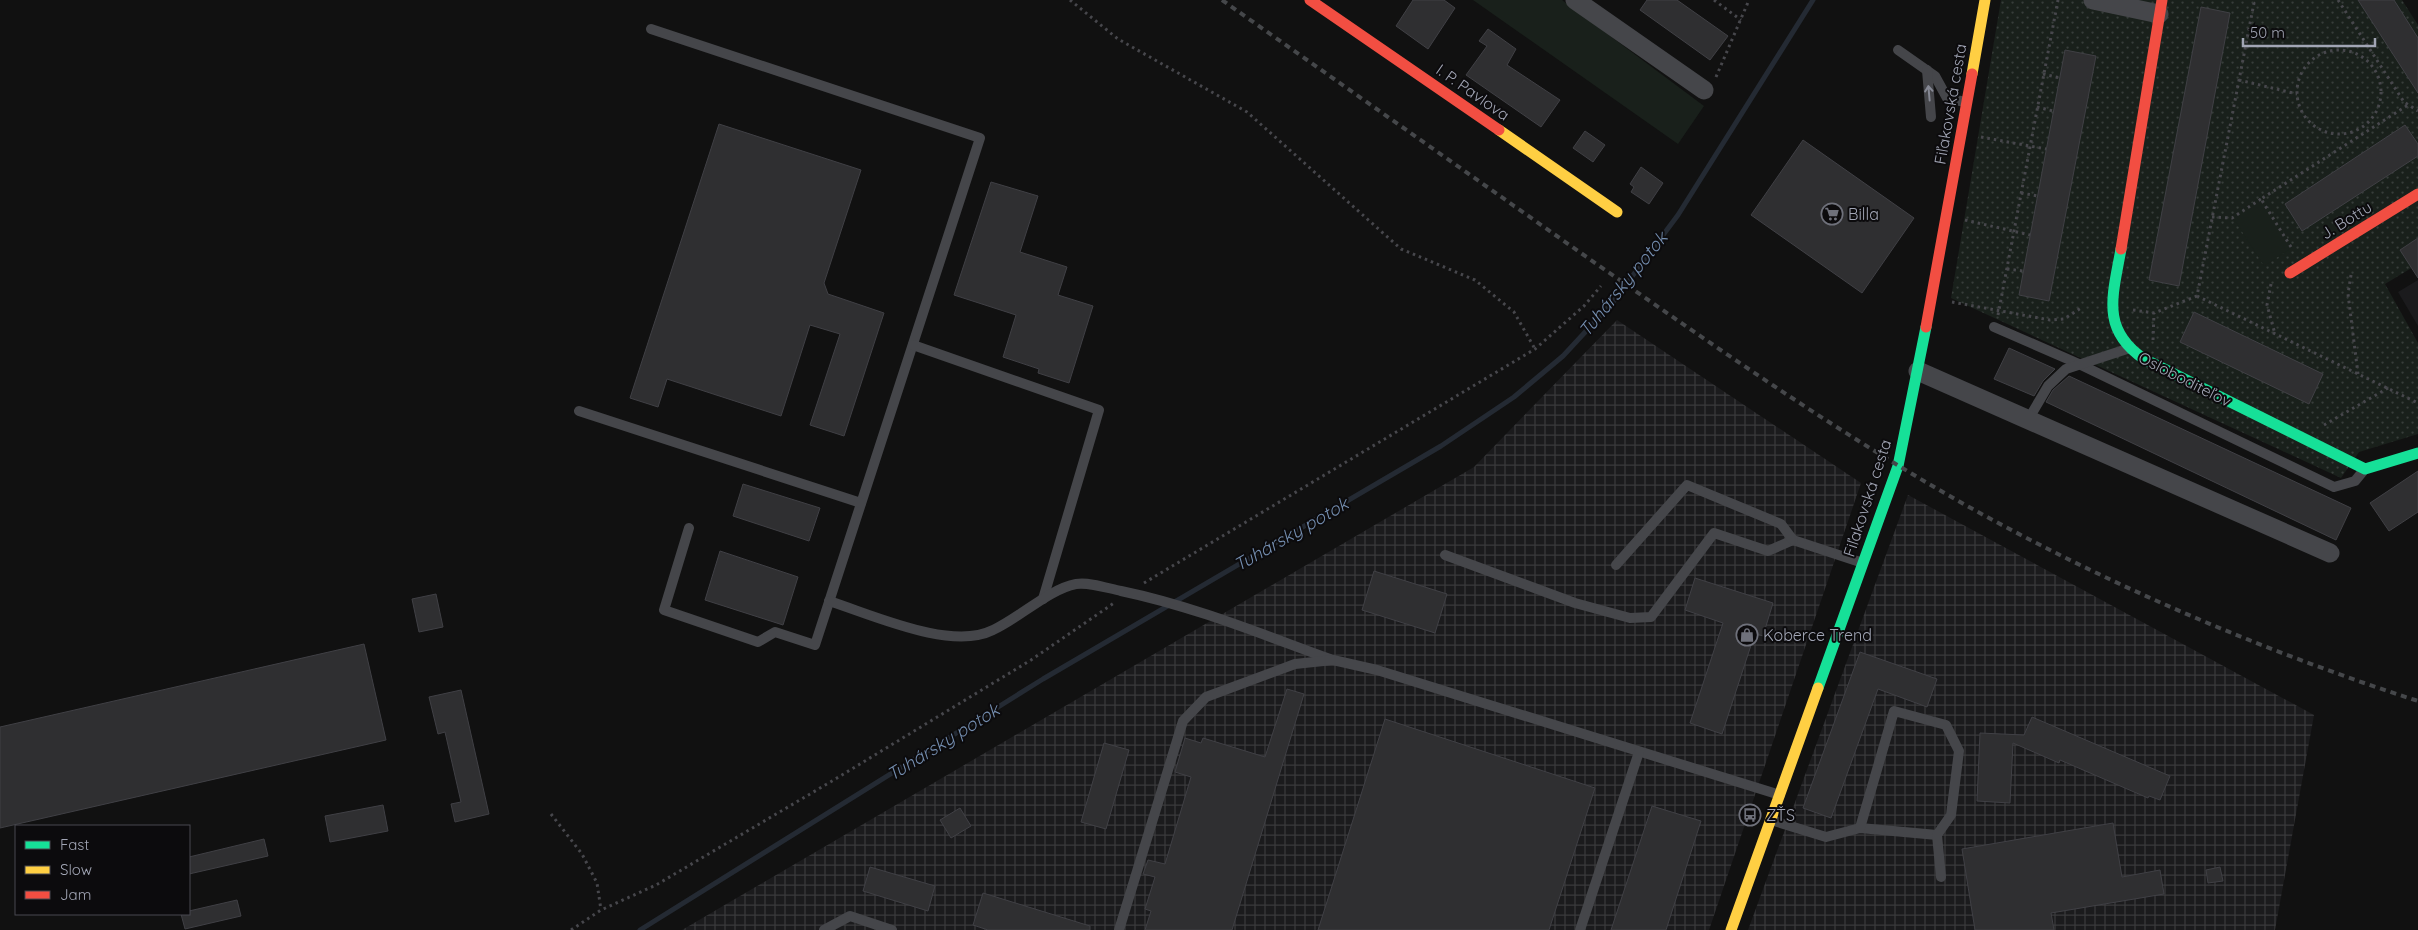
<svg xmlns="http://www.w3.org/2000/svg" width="2418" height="930" font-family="Quicksand,sans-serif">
<defs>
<pattern id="industrial-grid" width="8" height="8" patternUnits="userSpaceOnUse" patternTransform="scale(1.25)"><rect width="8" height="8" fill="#1b1b1d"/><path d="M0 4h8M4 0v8" fill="none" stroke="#39393b"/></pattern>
<pattern id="grass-dots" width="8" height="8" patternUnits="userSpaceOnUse" patternTransform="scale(1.25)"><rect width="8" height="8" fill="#19201b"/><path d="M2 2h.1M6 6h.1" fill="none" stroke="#373d3a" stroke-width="1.8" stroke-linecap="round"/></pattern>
</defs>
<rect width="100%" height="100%" fill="#111"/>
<path fill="#1b1b1d" d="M2418,280V326L2398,292Z"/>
<g fill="url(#industrial-grid)">
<path d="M1617,320L1861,483L1709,930H682L1474,467Z"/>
<path d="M1908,495L2314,715L2275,930H1748Z"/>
</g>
<path fill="url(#grass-dots)" d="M2001,0H2402L2418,25V264L2385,284L2418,343V434L2359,452L2341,478L1951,298Z"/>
<g fill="#19201b">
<path d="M1473,0H1562L1704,106L1678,144Z"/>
<path d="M2261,197L2293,247L2264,266L2232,216Z"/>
</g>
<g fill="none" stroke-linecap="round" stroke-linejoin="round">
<path stroke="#242a33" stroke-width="5" d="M640,930L1043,679L1441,446L1514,397L1563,356L1613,302L1678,215L1813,0"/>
</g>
<g fill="#2f2f31" stroke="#404045">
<path d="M1413,0H1444L1455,8L1428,49L1396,26Z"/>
<path d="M1647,0H1677L1728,36L1710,60L1640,10Z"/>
<path d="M2358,0H2394L2418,38V93Z"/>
<path d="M2201,7L2230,13L2179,286L2149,280Z"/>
<path d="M1488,29L1516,49L1507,65L1560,100L1541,127L1466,75L1487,46L1479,41Z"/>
<path d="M2065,50L2096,56L2049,301L2019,295Z"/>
<path d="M719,124L861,170L824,283L828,294L884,313L844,436L810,425L840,334L810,325L781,416L667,379L658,407L630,398Z"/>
<path d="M2405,125L2418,144V156L2302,231L2285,204Z"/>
<path d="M1585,131L1605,145L1593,162L1573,148Z"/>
<path d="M1803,140L1914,218L1862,293L1751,215Z"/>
<path d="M1641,167L1663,183L1649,204L1631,192L1634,187L1630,184Z"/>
<path d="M991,182L1038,196L1020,252L1067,267L1058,295L1093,306L1069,383L1038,373L1039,369L1003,357L1016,315L954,295Z"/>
<path d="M2418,238V278L2400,250Z"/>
<path d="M2194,312L2323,374L2309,404L2180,342Z"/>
<path d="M2009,348L2055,369L2043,381L2034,396L1994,379Z"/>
<path d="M2069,376L2351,508L2336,540L2046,402L2053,390Z"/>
<path d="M2418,471V512L2389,531L2370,503Z"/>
<path d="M743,484L820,508L809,541L733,516Z"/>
<path d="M720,551L798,577L783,625L705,600Z"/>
<path d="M1374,571L1447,594L1435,633L1362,610Z"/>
<path d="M1695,578L1773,603L1763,636L1755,633L1722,734L1690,723L1723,623L1685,610Z"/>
<path d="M436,594L443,627L419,632L412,599Z"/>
<path d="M364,644L386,740L0,828V727Z"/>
<path d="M1860,652L1937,679L1927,707L1878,689L1831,818L1803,808Z"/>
<path d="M1287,689L1304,694L1232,930H1145L1151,911L1145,909L1155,877L1143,874L1148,860L1165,864L1191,777L1175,772L1185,738L1201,743L1203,738L1265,757Z"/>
<path d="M461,690L489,814L455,822L451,804L461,802L445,732L438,734L429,697Z"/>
<path d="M2032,717L2170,776L2160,800L2149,796L2148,798L2060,760L2059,763L2013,743L2010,803L1977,801L1980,733L2024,735Z"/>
<path d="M1385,719L1595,788L1549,930H1318Z"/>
<path d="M1104,743L1129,750L1106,829L1081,822Z"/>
<path d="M383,805L388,831L330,842L325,816Z"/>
<path d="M1652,806L1701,821L1666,930H1611Z"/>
<path d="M960,808L971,826L951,838L940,820Z"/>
<path d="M2113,823L2122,877L2160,870L2164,894L2051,913L2054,930H1975L1962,849Z"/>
<path d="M264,839L268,856L189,874V857Z"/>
<path d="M870,867L935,886L928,911L863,891Z"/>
<path d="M2220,867L2223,881L2208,883L2206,870Z"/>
<path d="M983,893L1090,926V930H988L973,925Z"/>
<path d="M237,900L241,916L185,929L181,914H189V911Z"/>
</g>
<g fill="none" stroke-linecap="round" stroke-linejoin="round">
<g stroke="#47474c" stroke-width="3" stroke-dasharray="2.5 4" stroke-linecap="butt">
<path d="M1070,0L1118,39L1247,112L1401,249L1475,280L1514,312L1535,349"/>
<path d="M1714,0L1741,20"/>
<path d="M2338,0L2404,102L2418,111"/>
<circle cx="2339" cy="92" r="42"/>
<path d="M2043,74L2060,78"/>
<path d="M1716,77L1749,0"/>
<path d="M2239,80L2297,94"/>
<path d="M2037,107L2053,111"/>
<path d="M1981,137L2046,149"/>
<path d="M2021,193L2038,196"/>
<path d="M2212,217L2232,218L2261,199"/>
<path d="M1965,220L2030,235"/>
<path d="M2291,247L2261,199L2408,105"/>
<path d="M2007,269L2023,271"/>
<path d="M2351,275L2348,294L2358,374"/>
<path d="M2271,284L2267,305L2275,334"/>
<path d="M2197,296L2418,403"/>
<path d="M1952,302L2050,320L2064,319L2081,308"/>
<path d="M2133,310L2154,313L2197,296L2254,3L2251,0"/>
<path d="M1998,315L2058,0"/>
<path d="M2153,340L2154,313"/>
<path d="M2324,425L2388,388"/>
<path d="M1144,583L1535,349L1584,306L1601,286"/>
<path d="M551,814L582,854L597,883L601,910"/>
<path d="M571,930L601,910L656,885L832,781L1031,660L1114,603"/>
</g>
<g stroke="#45464a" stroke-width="10">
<path d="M651,29L980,138L815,645L775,632L758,642L664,610L689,528"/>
<path d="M1898,50L1935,76L1947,98L1965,102"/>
<path d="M1927,70L1931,117"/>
<path d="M1994,327L2079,364L2334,487L2355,481L2364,470"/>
<path d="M913,345L1099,410L1043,599"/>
<path d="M579,411L861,503"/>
<path d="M2028,420L2048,386L2066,369L2127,349"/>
<path d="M1445,555L1575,603L1630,618L1651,617L1714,533L1768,551L1793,540L1863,563"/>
<path d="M1616,565L1687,485L1781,524L1793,540"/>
<path d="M829,601C873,615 951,651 993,630C1018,619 1049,589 1076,584C1090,582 1107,588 1121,591C1193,606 1261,634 1330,659"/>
<path d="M1771,820L1826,837L1860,828L1937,835"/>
<path d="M1860,828L1894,711L1946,725L1959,751L1951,815L1937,835L1941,877"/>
<path d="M824,930L850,916L892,930"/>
<path d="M1119,930L1183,721L1206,697L1295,664L1333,660L1377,670L1780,795"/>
<path d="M1580,930L1639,752"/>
</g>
<g stroke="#45464a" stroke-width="19">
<path d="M1575,0L1704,90"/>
<path d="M2093,0L2159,14"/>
<path d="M1918,371L2330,553"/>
</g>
<g stroke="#16e098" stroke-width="11">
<path d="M2121,249C2113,295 2100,329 2144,359L2365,469L2418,453"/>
<path d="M1818,688L1898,466L1926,327"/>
</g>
<g stroke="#ffcf43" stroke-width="11">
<path d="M1972,74L1985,0"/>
<path d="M1499,130L1617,212"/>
<path d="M1731,930L1818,688"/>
</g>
<g stroke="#f24e42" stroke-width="11">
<path d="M1310,0L1499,130"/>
<path d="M2121,249L2162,0"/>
<path d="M2290,273L2418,194"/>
<path d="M1926,327L1972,74"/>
</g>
<path stroke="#45474a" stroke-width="4" stroke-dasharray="6 5" stroke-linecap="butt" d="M1222,0C1344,86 1466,172 1588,258C1713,345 1836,432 1969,507C2111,586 2263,651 2418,701"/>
</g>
<defs><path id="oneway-shaft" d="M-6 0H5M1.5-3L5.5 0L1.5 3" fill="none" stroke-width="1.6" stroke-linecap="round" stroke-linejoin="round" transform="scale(1.25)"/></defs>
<use stroke="#858894" href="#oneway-shaft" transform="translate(1929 93) rotate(-95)"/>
<defs>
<g id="supermarket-ring" transform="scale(1.125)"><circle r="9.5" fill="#0c0b0d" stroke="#6f717b" stroke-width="1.5"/><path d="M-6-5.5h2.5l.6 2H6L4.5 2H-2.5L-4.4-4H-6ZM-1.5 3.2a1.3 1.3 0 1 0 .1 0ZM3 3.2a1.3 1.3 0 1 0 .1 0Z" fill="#6f717b"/></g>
<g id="shop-ring" transform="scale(1.125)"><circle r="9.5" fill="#0c0b0d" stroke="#6f717b" stroke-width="1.5"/><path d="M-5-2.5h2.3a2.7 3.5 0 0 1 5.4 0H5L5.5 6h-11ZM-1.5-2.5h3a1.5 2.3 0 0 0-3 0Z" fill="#6f717b"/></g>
<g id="bus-ring" transform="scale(1.125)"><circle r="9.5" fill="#0c0b0d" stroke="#6f717b" stroke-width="1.5"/><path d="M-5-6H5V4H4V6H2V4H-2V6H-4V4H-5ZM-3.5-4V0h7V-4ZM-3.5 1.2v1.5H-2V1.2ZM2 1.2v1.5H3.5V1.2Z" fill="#6f717b"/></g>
</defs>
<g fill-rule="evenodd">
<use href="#supermarket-ring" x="1832" y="214"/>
<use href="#shop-ring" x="1747" y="635"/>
<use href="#bus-ring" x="1750" y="815"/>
</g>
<g text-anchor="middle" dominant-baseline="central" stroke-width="4" stroke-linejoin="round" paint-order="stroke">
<g font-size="16" fill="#a1a5b4" stroke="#0c0b0d">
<text transform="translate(1473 92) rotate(35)">I. P. Pavlova</text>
<text transform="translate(1950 104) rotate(-80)">Fiľakovská cesta</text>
<text transform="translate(2346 220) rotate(-32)">J. Bottu</text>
<text transform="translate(2185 379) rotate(27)">Osloboditeľov</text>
<text transform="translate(1867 498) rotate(-72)">Fiľakovská cesta</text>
</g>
<g font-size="16" fill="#a1a5b4" stroke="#0c0b0d" text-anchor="start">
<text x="1848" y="214">Billa</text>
<text x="1763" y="635">Koberce Trend</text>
<text x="1766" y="815">ZŤS</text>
</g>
<g font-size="18" font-style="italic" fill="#758fb1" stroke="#0c0b0d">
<text transform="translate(1623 284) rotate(-51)">Tuhársky potok</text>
<text transform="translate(1291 534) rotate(-30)">Tuhársky potok</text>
<text transform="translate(943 742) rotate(-32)">Tuhársky potok</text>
</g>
</g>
<rect x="15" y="825" width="175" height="90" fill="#0c0b0d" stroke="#484950"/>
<rect x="25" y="841" width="25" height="8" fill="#16e098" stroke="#484950"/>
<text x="60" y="850" font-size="15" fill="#a1a5b4">Fast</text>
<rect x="25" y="866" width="25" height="8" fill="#ffcf43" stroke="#484950"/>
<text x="60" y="875" font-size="15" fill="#a1a5b4">Slow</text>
<rect x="25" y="891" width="25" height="8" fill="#f24e42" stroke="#484950"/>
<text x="60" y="900" font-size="15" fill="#a1a5b4">Jam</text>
<path d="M2243 38v8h132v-8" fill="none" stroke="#a1a5b4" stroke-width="2.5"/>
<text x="2250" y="38" font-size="15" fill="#a1a5b4" stroke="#0c0b0d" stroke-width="4" paint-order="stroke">50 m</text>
</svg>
